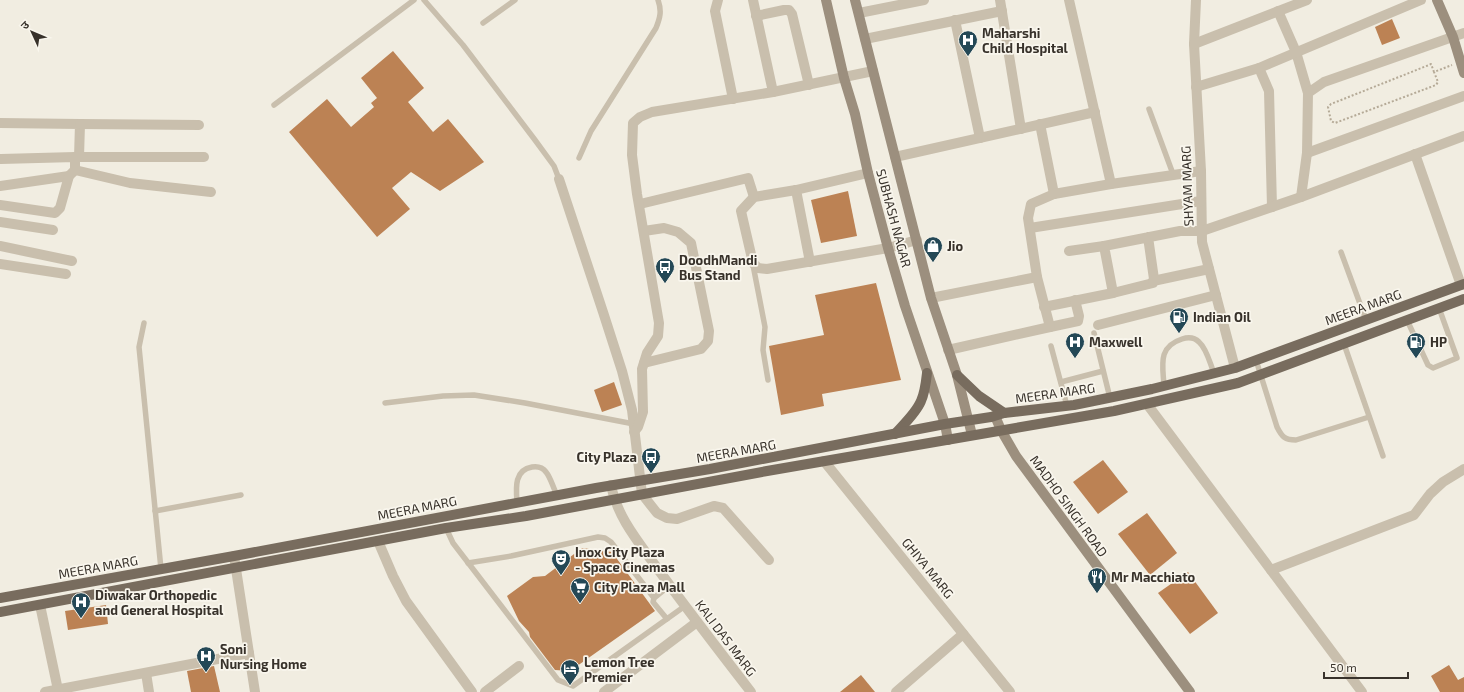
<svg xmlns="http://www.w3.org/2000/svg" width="1464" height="692" font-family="'Exo 2','Noto Sans Devanagari',sans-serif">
<rect width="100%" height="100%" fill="#f1ede1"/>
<g fill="#bc8254">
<path d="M1392,19L1400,38L1382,45L1375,27Z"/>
<path d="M393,51L424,88L408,102L433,132L448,119L484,162L440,191L411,172L392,188L410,209L377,237L289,132L327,99L351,127L374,107L371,103L377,98L361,78Z"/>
<path d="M848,191L857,236L821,243L811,200Z"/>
<path d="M876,283L901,380L822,394L824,406L781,415L769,346L824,335L815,295Z"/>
<path d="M614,382L622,405L602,412L594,390Z"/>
<path d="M1103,460L1128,492L1098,514L1073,482Z"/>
<path d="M1147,513L1177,553L1150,575L1118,534Z"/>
<path d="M582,548L612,552L655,611L570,671L555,670L530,637L529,632L519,621L507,596L533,577L545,576Z"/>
<path d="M1188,572L1218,613L1190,634L1158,593Z"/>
<path d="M106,605L108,624L68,630L65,611Z"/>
<path d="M1449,665L1458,680L1464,677V692H1440L1431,676Z"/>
<path d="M214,666L220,692H191L187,671Z"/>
<path d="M861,675L875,692H840Z"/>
</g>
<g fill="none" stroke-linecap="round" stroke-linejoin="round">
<path stroke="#b5aa97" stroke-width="2" stroke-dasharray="2 2" stroke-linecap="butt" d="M1434,72L1431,64L1429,65L1331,104L1328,107L1331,121L1335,123L1436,85L1438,82L1434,72L1452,65"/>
<g stroke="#c9bfad" stroke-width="5.5">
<path d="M424,0L463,45L535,140L554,166L559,179"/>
<path d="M483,23L515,0"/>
<path d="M274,105L414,0"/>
<path d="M1149,109L1173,174"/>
<path d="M579,158L591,131L656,28C660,18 662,11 658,0"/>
<path d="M1341,252L1366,320"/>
<path d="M753,265L765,327L763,350L768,380"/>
<path d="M1407,320L1428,365L1433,368L1457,358L1439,308"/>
<path d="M144,323L139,347L161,569"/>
<path d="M1094,333L1110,398"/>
<path d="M1344,344L1383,456"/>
<path d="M1051,346L1067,406"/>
<path d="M1256,360L1277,427C1282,437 1285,440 1296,440L1369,417"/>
<path d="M1061,382L1103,371"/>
<path d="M1164,386C1163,366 1157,347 1182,339C1188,337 1194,337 1199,342C1207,349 1210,364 1214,373"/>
<path d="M385,403L443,396L474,395L525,403L634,424"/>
<path d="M517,502C516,488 514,470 532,467C538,466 543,468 546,472C551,478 553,488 557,495"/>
<path d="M155,511L241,495"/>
<path d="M446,528L453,543L558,680L573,686L685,606"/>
<path d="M468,563L511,556L598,537L605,538L611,542L654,598"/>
<path d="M667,619L653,602L654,598L670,585"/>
</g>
<g stroke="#c9bfad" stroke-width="10">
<path d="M718,0L715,11L733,99"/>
<path d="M753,0L773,92"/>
<path d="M1000,0L1021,129"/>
<path d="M1069,0L1111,184"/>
<path d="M1196,0L1194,44L1201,171L1202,242L1235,368"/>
<path d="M1278,11L1296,52L1308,93"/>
<path d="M859,13L924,0"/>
<path d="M756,16L784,10H789L792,14L809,85"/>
<path d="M955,20L980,138"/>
<path d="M865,39L1002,11"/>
<path d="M1194,44L1307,0"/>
<path d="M1259,68L1269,91L1272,207"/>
<path d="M1196,87L1259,68L1421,0"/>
<path d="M0,123L80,124L79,157"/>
<path d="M80,124L199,125"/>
<path d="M1040,124L1054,194"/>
<path d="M1307,153L1464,96"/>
<path d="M1415,154L1461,285"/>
<path d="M75,157H204"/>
<path d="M895,157L1095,112"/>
<path d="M75,170L130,183L211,192"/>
<path d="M868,173L796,190L754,197L741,211L753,263L758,268L767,269L888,248L917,240"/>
<path d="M559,179L603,312L622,371L632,410L642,494L657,513L667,518L677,519L714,506L723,508L769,560"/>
<path d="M0,186L69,176"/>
<path d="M796,190L810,262"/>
<path d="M1301,197L1307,153L1308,93L1324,82L1464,33"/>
<path d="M640,204L748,178L754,197"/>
<path d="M0,205L55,213L60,208L69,176L75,170V157L1,159"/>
<path d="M0,222L53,230"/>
<path d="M1030,228L1201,201"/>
<path d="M1148,237L1154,279L1153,283L1113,293L1104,246L1180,231H1202L1301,197L1464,136"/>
<path d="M0,246L72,261"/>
<path d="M1069,251L1104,246"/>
<path d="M0,264L66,274"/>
<path d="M1153,281L1209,269"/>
<path d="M931,298L1037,277L1028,218L1031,204L1054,194L1111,184L1201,171"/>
<path d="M1044,307L1113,293"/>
<path d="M1098,325L1216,295"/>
<path d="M1050,327L1078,321L1079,316L1075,300"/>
<path d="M948,350L1050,327L1037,277"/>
<path d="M644,363L701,349L708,341L709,331L691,243L678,232L664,228L644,231"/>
<path d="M1147,404L1362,692"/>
<path d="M634,432L638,427L643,412L642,369L647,353L658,336L659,323L637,194L632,155L633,123L640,117L652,112L773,92L873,71"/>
<path d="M824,461L1010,692"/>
<path d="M611,485C617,518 641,545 660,572C690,613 720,652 751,692"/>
<path d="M378,541L393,576L406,601L472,692"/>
<path d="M234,556L255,692"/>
<path d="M1271,570L1414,515L1430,494L1443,482L1464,469"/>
<path d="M40,605L58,690"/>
<path d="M146,673L149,692"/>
<path d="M45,692L249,653"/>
<path d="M485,692L519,666"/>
<path d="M604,692L697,622"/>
<path d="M896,692L963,634"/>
</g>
<g stroke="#9c8f7e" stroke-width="10">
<path d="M826,0L844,78L855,114L868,173L888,248L905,306L945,424L948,440"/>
<path d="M855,0L931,298L957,375L972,435"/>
<path d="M1437,0L1453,37L1464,73"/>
<path d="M995,416L1001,430L1016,456L1190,692"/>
</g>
<g stroke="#786c5e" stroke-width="10">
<path d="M957,375L979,396L1004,413"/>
<path d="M895,434C904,424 916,413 921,401C925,392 926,382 927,373"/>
<path d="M0,598L234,556L596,488L710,469L945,424L991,417L1004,413L1074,405L1152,389L1235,368L1464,284"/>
<path d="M0,612L446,528L526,516L767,471L1114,411L1238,383L1464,299"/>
</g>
</g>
<defs>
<g id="hospital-pin" transform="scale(1)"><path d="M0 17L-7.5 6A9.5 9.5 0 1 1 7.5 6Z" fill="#244856" stroke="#f9f6ed"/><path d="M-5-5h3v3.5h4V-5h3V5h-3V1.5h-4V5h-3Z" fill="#fff"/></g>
<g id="shop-pin" transform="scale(1)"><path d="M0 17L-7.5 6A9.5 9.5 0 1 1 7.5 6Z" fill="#244856" stroke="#f9f6ed"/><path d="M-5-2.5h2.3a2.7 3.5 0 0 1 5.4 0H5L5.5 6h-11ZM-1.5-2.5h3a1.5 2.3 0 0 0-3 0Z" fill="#fff"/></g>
<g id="bus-pin" transform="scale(1)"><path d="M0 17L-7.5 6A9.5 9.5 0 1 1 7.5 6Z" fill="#244856" stroke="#f9f6ed"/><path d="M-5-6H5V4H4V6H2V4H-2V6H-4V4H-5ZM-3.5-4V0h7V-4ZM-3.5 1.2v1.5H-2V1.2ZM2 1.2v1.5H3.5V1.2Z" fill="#fff"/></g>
<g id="fuel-pin" transform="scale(1)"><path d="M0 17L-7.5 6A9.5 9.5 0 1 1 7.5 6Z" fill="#244856" stroke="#f9f6ed"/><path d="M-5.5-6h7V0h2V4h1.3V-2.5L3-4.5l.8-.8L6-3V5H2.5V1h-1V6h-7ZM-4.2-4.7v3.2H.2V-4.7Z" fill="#fff"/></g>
<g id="theatre-pin" transform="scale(1)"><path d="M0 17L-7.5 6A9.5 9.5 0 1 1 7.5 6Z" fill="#244856" stroke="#f9f6ed"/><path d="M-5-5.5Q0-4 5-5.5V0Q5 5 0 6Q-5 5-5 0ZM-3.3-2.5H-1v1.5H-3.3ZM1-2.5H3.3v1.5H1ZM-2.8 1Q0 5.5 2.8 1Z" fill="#fff"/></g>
<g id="restaurant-pin" transform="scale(1)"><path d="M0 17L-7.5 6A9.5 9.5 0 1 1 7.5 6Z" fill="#244856" stroke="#f9f6ed"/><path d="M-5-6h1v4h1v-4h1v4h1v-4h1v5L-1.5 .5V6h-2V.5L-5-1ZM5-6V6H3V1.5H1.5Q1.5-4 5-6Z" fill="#fff"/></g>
<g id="supermarket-pin" transform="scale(1)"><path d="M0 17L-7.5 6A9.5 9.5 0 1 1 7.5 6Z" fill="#244856" stroke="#f9f6ed"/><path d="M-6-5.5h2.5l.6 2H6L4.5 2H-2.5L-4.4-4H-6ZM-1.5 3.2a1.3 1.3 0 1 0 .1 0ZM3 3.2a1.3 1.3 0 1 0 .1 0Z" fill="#fff"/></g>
<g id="hotel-pin" transform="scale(1)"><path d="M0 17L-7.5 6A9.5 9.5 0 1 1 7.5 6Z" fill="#244856" stroke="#f9f6ed"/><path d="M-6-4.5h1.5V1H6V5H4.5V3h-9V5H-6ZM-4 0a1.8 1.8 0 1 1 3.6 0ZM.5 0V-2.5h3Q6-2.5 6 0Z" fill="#fff"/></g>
</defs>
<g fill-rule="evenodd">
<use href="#hospital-pin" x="968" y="40"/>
<use href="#shop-pin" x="933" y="246"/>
<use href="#bus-pin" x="665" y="267"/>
<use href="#fuel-pin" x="1179" y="317"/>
<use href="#hospital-pin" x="1075" y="342"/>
<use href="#fuel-pin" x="1416" y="342"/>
<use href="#bus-pin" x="651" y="457"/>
<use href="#theatre-pin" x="561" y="559"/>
<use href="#restaurant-pin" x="1097" y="577"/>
<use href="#supermarket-pin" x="580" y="587"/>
<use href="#hospital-pin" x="81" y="602"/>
<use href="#hospital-pin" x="206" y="656"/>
<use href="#hotel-pin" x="570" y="669"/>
</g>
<g text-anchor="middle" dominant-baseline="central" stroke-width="3.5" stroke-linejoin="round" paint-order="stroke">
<g font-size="13" font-weight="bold" fill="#38322b" stroke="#f9f6ed" text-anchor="start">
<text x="982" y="33">Maharshi<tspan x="982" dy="15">Child Hospital</tspan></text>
<text x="947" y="246">Jio</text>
<text x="679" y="260">DoodhMandi<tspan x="679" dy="15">Bus Stand</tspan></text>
<text x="1193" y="317">Indian Oil</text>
<text x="1089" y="342">Maxwell</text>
<text x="1430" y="342">HP</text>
<text x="637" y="457" text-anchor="end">City Plaza</text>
<text x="575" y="552">Inox City Plaza<tspan x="575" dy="15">- Space Cinemas</tspan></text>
<text x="1111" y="577">Mr Macchiato</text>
<text x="594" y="587">City Plaza Mall</text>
<text x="95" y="595">Diwakar Orthopedic<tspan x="95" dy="15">and General Hospital</tspan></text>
<text x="220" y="649">Soni<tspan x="220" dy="15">Nursing Home</tspan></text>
<text x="584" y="662">Lemon Tree<tspan x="584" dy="15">Premier</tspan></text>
</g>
<g font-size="13" fill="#38322b" stroke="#f9f6ed">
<text transform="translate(1187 186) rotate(-92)">SHYAM MARG</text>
<text transform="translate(894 218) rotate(75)">SUBHASH NAGAR</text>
<text transform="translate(1363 307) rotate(-20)">MEERA MARG</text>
<text transform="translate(1055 393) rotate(-8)">MEERA MARG</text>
<text transform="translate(736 451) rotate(-10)">MEERA MARG</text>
<text transform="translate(1069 506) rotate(54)">MADHO SINGH ROAD</text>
<text transform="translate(417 508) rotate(-11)">MEERA MARG</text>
<text transform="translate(98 567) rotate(-10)">MEERA MARG</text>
<text transform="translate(928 568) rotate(51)">GHIYA MARG</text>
<text transform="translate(726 638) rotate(53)">KALI DAS MARG</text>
</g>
</g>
<g transform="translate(32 32) rotate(314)" stroke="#f9f6ed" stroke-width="3" paint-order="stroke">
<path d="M0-3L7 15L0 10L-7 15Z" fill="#38322b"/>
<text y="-6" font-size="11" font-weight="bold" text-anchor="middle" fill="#38322b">उ</text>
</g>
<path d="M1324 672v6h84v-6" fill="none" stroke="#38322b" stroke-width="2"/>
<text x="1330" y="672" font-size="12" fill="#38322b" stroke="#f9f6ed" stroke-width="3" paint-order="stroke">50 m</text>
</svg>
